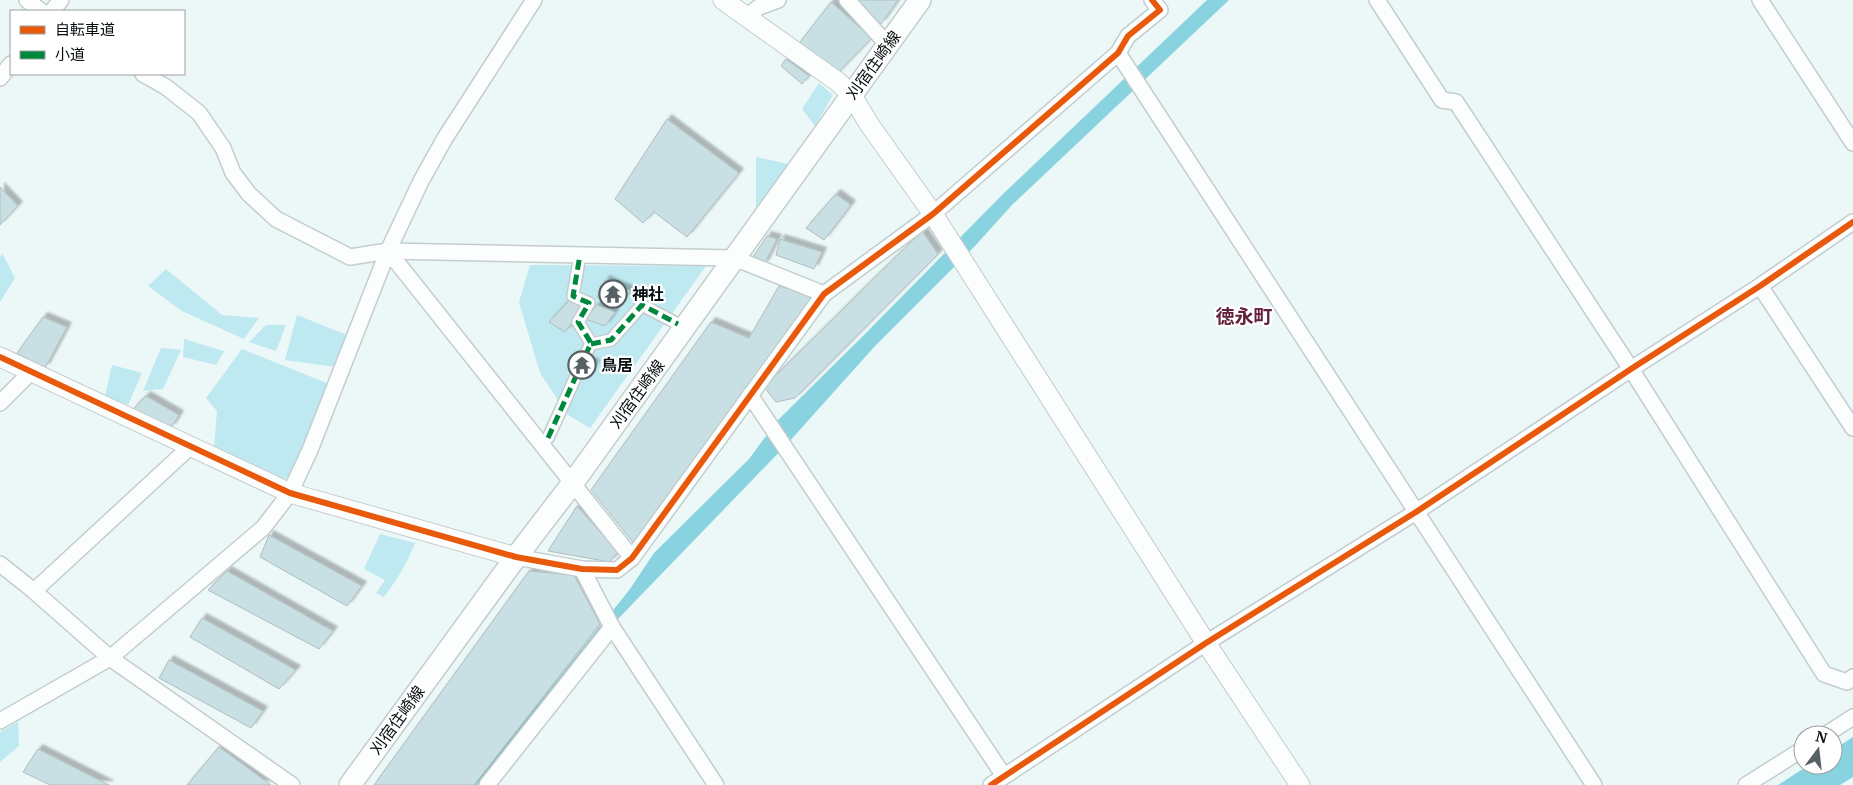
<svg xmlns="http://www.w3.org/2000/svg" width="1853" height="785" font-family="Merriweather,'Noto Sans JP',serif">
<defs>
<filter id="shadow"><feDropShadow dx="4.5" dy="-4.5" stdDeviation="1" flood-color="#0004"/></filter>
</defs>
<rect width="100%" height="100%" fill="#ecf7f8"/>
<g fill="#bfe9f0">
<path d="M819,83L833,95L815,126L802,109Z"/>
<path d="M756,157L788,164L756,209Z"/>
<path d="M2,253L15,278L0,302V258Z"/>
<path d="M530,265L706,266L590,428L568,415L540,373L519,302Z"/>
<path d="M166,269L222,315L259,318L244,339L182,311L148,286Z"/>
<path d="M297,315L347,335L336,367L285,360Z"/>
<path d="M266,325H286L276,351L249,342Z"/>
<path d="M184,339L224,351L216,365L183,357Z"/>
<path d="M161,348L181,350L163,389L143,391Z"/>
<path d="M242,349L329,384L294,474L279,482L214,447L217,411L206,398Z"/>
<path d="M112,365L142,373L128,405L105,396Z"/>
<path d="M380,534L415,543C407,563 397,580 384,597L376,593L385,580L364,569Z"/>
<path d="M18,722L19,746L0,762V732Z"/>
</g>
<g fill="#88d3df">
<path d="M1207,0H1229L1012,205L974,247L875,346L788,443L616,621L484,785H474L630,589L654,553L749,459L778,420L864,335L1003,194Z"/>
<path d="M1853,737V777L1840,785H1778L1809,765H1833V750Z"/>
</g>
<g fill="#c8e0e4" stroke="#b2bcbd" filter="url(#shadow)">
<path d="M852,0H898L881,24L850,1Z"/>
<path d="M831,2L872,38L835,76L797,46Z"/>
<path d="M786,59L809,76L802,84L781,66Z"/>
<path d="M667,119L739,173L687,237L654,212L643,223L615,199Z"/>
<path d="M0,187L18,206L0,225Z"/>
<path d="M836,194L851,205L824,240L806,228Z"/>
<path d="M922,231L938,254L795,398L776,402L764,387Z"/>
<path d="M767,236L777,239L764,265L751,260Z"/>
<path d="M780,239L822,252L814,269L776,255Z"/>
<path d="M605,280L630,291L616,308L597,297Z"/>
<path d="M779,286L815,297L635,545L591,490L711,322L749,338Z"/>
<path d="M569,301L584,307L565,332L549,322Z"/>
<path d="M597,305L615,312L605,326L585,319Z"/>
<path d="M43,317L67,327L45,368L17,353Z"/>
<path d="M573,357L595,364L591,372L569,366Z"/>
<path d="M146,396L179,415L171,428L133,409Z"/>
<path d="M577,506L618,552L610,562L548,551Z"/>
<path d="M269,535L362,586L347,606L260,557Z"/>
<path d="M227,571L333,631L319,649L208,590Z"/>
<path d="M529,571L574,575L600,624L474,785H374Z"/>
<path d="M202,618L296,670L279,689L190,637Z"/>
<path d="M169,660L263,711L251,728L159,678Z"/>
<path d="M219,747L271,785H187Z"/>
<path d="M38,749L109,785H50L23,772Z"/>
</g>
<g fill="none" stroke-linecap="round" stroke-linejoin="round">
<g stroke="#c3cdcf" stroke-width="14">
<g id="pedestrian">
<path d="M591,344L611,340L642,305L678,324"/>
<path d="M548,438L591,343L578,322L589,303L573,296L580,255"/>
</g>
</g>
<g stroke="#c3cdcf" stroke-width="18">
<g id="minor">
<path d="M27,0L41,11"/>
<path d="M847,0L887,44"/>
<path d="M1377,0L1442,100L1456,102L1631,369L1824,674L1847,682L1853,677"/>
<path d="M1760,0L1853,143"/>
<path d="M52,11L61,0"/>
<path d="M746,17L759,7L778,0"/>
<path d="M1118,53L1594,785"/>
<path d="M143,74L166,87L199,113L223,148L233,173L249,194L276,219L350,257L388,251L734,258L824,294"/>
<path d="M0,78L11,64"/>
<path d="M388,251L632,558"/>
<path d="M1760,286L1853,428"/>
<path d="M750,395L1004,776"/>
<path d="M0,403L31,372"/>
<path d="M191,446L34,591L110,658L292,785"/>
<path d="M516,557L582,569L617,570L632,558L824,294L933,214L1118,53L1128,36L1160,10L1152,0"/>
<path d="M0,564L34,591"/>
<path d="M582,569L612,627L716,785"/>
<path d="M0,721L110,658L263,528L290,493L310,450L388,251L421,181L445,138L534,0"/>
<path d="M1825,735L1853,717"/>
<path d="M487,785L612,627"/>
<path d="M991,785L1206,643L1416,512L1631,369L1760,286L1853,222"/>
<path d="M1746,785L1803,749"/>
</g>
</g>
<g stroke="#c3cdcf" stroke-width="21">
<g id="tertiary">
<path d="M723,0L838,82L851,94L869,124L933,214L1206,643L1300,785"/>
<path d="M0,357L290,493L516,557"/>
</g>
</g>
<g stroke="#c3cdcf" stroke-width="24">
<path id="secondary" d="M350,785L516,557L572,484L920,0"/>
</g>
<use href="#pedestrian" stroke="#fcfefe" stroke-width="11"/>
<use href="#minor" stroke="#fcfefe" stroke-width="15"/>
<use href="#tertiary" stroke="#fcfefe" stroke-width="19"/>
<use href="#secondary" stroke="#fcfefe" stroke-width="21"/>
<g stroke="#00873e" stroke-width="5" stroke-dasharray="10 5" stroke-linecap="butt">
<path d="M591,344L611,340L642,305L678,324"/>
<path d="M548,438L591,343L578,322L589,303L573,296L580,255"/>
</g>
<g stroke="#fff" stroke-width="9">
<g id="cycleway">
<path d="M0,357L290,493L516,557L582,569L617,570L632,558L824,294L933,214L1118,53L1128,36L1160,10L1152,0"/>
<path d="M991,785L1206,643L1416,512L1631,369L1760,286L1853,222"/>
</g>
</g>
<use href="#cycleway" stroke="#e8590c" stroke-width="6"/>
</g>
<defs>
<g id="temple-ring" transform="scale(1.4375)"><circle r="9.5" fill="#fff" stroke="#576062" stroke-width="1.5"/><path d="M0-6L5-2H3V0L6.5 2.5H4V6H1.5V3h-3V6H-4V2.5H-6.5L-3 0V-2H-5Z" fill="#576062"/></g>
</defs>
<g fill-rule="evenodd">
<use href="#temple-ring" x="613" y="294"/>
<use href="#temple-ring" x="582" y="365"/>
</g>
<g text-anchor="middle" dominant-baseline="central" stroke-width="4.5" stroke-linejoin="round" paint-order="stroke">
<g font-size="16" fill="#070f11" stroke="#fff">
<text transform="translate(873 65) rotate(-54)">刈宿住崎線</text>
<text transform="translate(637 394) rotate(-54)">刈宿住崎線</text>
<text transform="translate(397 720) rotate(-54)">刈宿住崎線</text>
</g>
<g font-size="16" font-weight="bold" fill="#070f11" stroke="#fff" text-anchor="start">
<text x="632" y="294">神社</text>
<text x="601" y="365">鳥居</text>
</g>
<g font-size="19" font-weight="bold" fill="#64213b" stroke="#fff">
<text x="1244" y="316">徳永町</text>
</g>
</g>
<rect x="10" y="10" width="175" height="65" fill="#ffffff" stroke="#9c9fa0"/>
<rect x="20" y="26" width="25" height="8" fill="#e8590c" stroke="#9c9fa0"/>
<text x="55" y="35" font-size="15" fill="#070f11">自転車道</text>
<rect x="20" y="51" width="25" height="8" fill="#00873e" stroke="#9c9fa0"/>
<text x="55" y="60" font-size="15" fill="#070f11">小道</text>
<g transform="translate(1818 750) rotate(15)"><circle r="24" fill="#ffffff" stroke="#9c9fa0"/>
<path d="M0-4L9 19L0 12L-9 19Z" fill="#576062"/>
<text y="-8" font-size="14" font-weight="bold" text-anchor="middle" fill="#070f11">N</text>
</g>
</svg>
